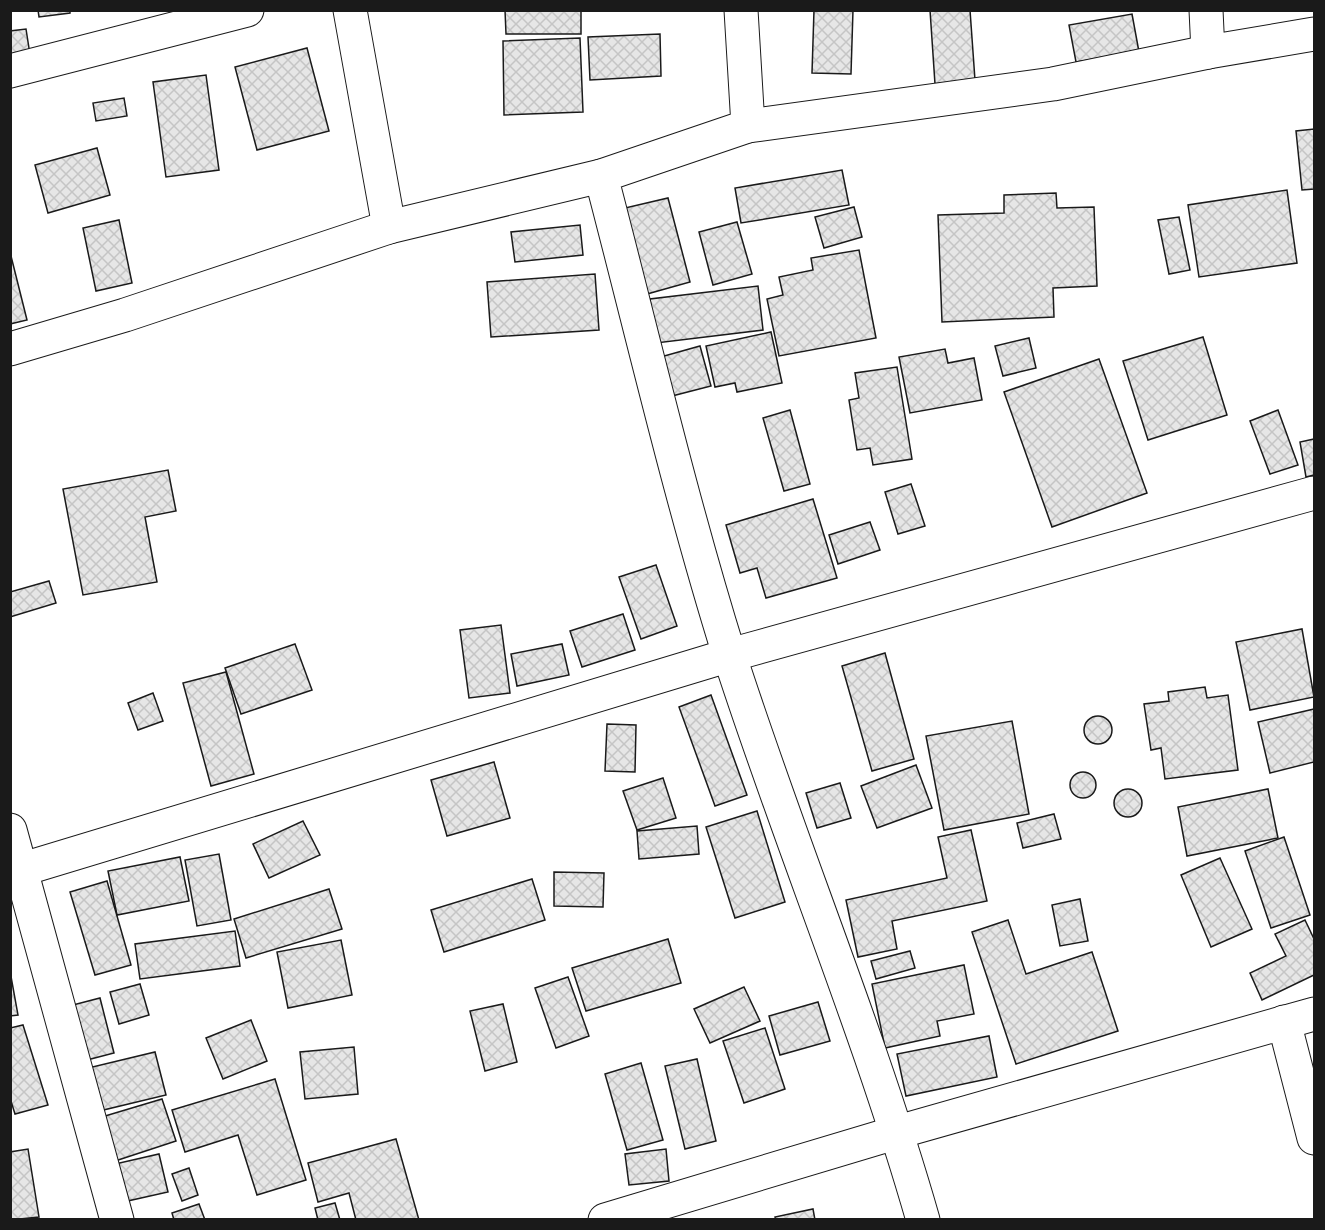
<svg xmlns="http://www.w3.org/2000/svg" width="1325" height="1230" font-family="'PT Sans Narrow',sans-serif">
<defs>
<pattern id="building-cross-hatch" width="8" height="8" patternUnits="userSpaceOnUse" patternTransform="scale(1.5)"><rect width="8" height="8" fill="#e6e6e6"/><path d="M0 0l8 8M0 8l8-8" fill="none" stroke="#c5c5c5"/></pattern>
</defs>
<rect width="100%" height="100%" fill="#fff"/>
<g fill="url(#building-cross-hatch)" stroke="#1a1a1a" stroke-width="1.5">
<path d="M38,10H70V13L39,17Z"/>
<path d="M505,10H581V34H506Z"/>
<path d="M814,10H853L851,74L812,73Z"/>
<path d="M930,10H970L975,80L935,84Z"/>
<path d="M1132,14L1139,52L1076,62L1069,25Z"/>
<path d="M26,29L31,61L10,63V31Z"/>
<path d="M660,34L661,76L590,80L588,37Z"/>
<path d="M580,38L583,112L504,115L503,41Z"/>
<path d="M307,48L329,131L257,150L235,67Z"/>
<path d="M206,75L219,170L166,177L153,82Z"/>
<path d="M124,98L127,116L96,121L93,103Z"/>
<path d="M1314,129V189L1302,190L1296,131Z"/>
<path d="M97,148L110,195L48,213L35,165Z"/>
<path d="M842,170L849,205L741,223L735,188Z"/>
<path d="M1287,190L1297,263L1199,277L1188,205Z"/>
<path d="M1056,193L1057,208L1094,207L1097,286L1053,288L1054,317L942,322L938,215L1004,213V195Z"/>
<path d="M668,198L690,282L647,294L625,208Z"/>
<path d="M854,207L862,237L824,248L815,217Z"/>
<path d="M1179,217L1190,270L1169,274L1158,220Z"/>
<path d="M119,220L132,283L96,291L83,228Z"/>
<path d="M737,222L752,274L713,285L699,232Z"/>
<path d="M580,225L583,255L515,262L511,232Z"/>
<path d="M859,250L876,338L779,356L767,299L783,295L779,277L813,270L811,258Z"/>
<path d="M10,252L27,320L10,324Z"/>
<path d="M595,274L599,330L491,337L487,282Z"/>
<path d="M758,286L763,330L656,343L650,299Z"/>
<path d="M771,332L782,383L737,392L735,383L715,387L706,346Z"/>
<path d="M1203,337L1227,415L1148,440L1123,361Z"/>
<path d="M1029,338L1036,368L1003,376L995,346Z"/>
<path d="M700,346L711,386L668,397L657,358Z"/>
<path d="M945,349L948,363L974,358L982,400L910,413L899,357Z"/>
<path d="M1099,359L1147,493L1052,527L1004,392Z"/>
<path d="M897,367L912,459L873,465L870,448L857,450L849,400L859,398L855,373Z"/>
<path d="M790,410L810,484L784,491L763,418Z"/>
<path d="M1278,410L1298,465L1270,474L1250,421Z"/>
<path d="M1314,439V475L1306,477L1300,442Z"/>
<path d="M168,470L176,511L145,517L157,582L83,595L63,489Z"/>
<path d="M911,484L925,526L898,534L885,492Z"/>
<path d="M813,499L837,578L766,598L757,568L740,573L726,525Z"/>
<path d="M870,522L880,550L838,564L829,535Z"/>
<path d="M656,565L677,626L641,639L619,577Z"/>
<path d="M49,581L56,603L10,617V592Z"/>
<path d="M623,614L635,650L582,667L570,631Z"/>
<path d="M501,625L510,693L469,698L460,630Z"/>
<path d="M1302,629L1314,697L1250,710L1236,642Z"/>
<path d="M295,644L312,690L241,714L225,668Z"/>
<path d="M562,644L569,675L517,686L511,654Z"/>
<path d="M885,653L914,759L872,771L842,666Z"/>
<path d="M226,672L254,774L211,786L183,683Z"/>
<path d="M1205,687L1207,698L1228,695L1238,770L1165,779L1161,748L1151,750L1144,704L1169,701L1168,692Z"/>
<path d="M153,693L163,721L138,730L128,703Z"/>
<path d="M711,695L747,795L715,806L679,707Z"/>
<path d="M1314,709V762L1270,773L1258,722Z"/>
<circle cx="1098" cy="730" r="14"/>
<path d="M1012,721L1029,814L944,830L926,736Z"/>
<path d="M607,724L636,725L635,772L605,771Z"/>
<path d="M494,762L510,818L447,836L431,780Z"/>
<path d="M916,765L932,808L877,828L861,786Z"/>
<circle cx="1083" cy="785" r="13"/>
<path d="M663,778L676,818L637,830L623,791Z"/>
<path d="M840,783L851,818L817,828L806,793Z"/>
<circle cx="1128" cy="803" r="14"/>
<path d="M1268,789L1278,838L1187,856L1178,807Z"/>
<path d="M757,811L785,902L735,918L706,827Z"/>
<path d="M1054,814L1061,839L1023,848L1017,823Z"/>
<path d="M303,821L320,855L269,878L253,844Z"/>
<path d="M697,826L699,854L639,859L637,831Z"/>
<path d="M971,830L987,901L892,921L897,949L858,957L846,900L947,878L938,837Z"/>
<path d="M1284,837L1310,915L1271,928L1245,851Z"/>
<path d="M219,854L231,920L197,926L185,860Z"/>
<path d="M180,857L189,901L117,915L108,871Z"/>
<path d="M1220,858L1252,929L1211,947L1181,875Z"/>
<path d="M554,872L604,873L603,907L554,906Z"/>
<path d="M532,879L545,920L444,952L431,910Z"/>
<path d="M107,881L131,965L95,975L70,892Z"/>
<path d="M329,889L342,929L246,958L234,919Z"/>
<path d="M1080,899L1088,941L1060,946L1052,905Z"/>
<path d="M1008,920L1026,974L1092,952L1118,1031L1016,1064L972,932Z"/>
<path d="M1305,920L1314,939V975L1262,1000L1250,973L1286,956L1275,934Z"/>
<path d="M235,931L240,966L140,979L135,944Z"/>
<path d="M668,939L681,983L586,1011L572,968Z"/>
<path d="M341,940L352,995L288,1008L277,952Z"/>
<path d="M910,951L915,968L876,979L871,961Z"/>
<path d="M964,965L974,1014L937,1021L940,1036L885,1048L872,984Z"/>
<path d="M10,971L18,1015L10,1016Z"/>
<path d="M568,977L589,1036L556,1048L535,988Z"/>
<path d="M140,984L149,1015L119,1024L110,992Z"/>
<path d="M744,987L760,1021L710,1043L694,1009Z"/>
<path d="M100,998L114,1053L83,1061L69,1006Z"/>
<path d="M818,1002L830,1041L780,1055L769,1016Z"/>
<path d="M503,1004L517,1062L485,1071L470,1011Z"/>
<path d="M251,1020L267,1061L223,1079L206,1038Z"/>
<path d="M23,1025L48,1105L15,1114L10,1098V1028Z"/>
<path d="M765,1028L785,1089L744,1103L723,1041Z"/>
<path d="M989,1036L997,1077L906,1096L897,1054Z"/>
<path d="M354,1047L358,1094L305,1099L300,1052Z"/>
<path d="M155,1052L166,1095L95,1112L84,1069Z"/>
<path d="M697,1059L716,1141L685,1149L665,1066Z"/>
<path d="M641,1063L663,1140L627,1150L605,1074Z"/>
<path d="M275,1079L306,1180L257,1195L238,1135L185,1152L172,1110Z"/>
<path d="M162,1099L176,1141L109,1163L95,1119Z"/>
<path d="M396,1139L419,1220H356L349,1193L318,1202L308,1163Z"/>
<path d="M28,1149L39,1217L10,1220V1152Z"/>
<path d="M666,1149L669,1181L629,1185L625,1154Z"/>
<path d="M159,1154L168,1192L123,1202L115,1164Z"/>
<path d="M189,1168L198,1195L182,1201L172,1174Z"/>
<path d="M335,1203L340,1220H318L315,1208Z"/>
<path d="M199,1204L205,1220H174L172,1213Z"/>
<path d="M813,1209L815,1220H776L775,1217Z"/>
</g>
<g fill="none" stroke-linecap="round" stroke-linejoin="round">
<g stroke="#1a1a1a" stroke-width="35">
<g id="street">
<path d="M350,10L389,227"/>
<path d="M741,10L748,126L601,176C643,336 680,497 729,654C790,844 868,1028 923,1220"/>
<path d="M1206,10L1208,52L1314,34"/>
<path d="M10,71L247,10"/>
<path d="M748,126L1053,84L1208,52"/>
<path d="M10,349L125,315L389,227L601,176"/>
<path d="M10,830L117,1220"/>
<path d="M10,873L730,655L1314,493"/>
<path d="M1284,1022L1314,1138"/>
<path d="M605,1220L898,1132L1314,1014"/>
</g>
</g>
<use href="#street" stroke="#fff" stroke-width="33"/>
</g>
<rect width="1325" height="1230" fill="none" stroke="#1a1a1a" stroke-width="24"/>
</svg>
